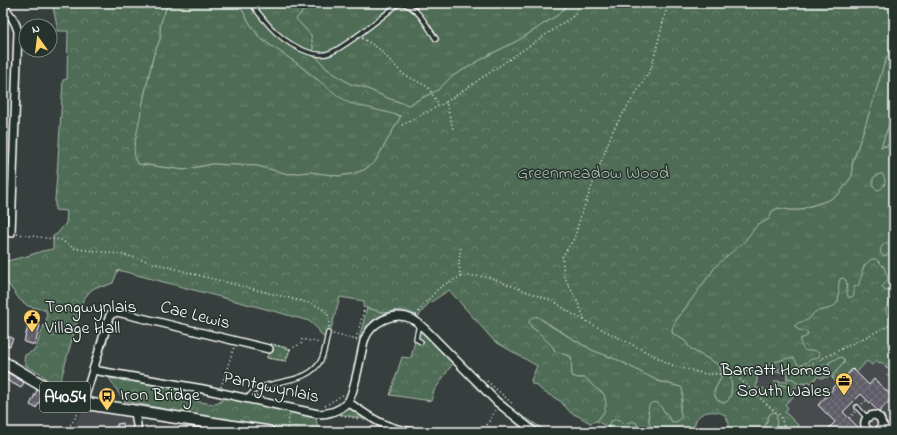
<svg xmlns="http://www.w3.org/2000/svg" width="897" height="435" font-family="'Indie Flower',sans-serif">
<defs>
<pattern id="grass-tufts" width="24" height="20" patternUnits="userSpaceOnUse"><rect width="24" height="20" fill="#4f6d56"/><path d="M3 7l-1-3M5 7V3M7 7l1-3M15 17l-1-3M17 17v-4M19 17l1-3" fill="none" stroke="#69836f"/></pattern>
<pattern id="forest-crowns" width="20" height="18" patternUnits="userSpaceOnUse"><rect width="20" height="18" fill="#4f6d56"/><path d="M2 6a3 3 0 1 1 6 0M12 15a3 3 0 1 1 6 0" fill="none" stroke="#69836f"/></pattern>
<pattern id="building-cross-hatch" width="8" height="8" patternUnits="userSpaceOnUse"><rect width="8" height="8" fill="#5f5c67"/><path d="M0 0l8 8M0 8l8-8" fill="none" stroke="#77747e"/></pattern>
</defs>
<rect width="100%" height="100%" fill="#373f3e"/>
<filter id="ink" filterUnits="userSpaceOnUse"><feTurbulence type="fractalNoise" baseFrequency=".025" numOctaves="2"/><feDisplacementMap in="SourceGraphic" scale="8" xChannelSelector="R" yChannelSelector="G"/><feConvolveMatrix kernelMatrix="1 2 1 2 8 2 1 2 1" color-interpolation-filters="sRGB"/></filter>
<g filter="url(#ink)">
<g fill="#474c4e">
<path d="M894,340V432H789L753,399L751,370Z"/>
<path d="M83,411L131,417L133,432H70Z"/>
</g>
<g fill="url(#grass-tufts)" stroke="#a7b6aa">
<path d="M168,3H236L240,6L249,22L260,38L298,64L316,79L401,116L375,162L364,170L352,174L339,176L310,172L288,174L257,166L212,164L184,170L138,164L135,160L133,147L145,92L153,57L160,39V25Z"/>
<path d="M318,3H569L558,15L545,23L519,40L489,55L451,77L438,90L408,105L390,99L363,87L350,84L327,69L314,54L311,35L296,19L304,10L317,5Z"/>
<path d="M894,41V111L881,147L891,145L894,143V334L840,355L793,379L799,384L790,394L791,390L789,387L781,385L775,386V381L787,382V372L738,371L731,379C732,384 732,400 726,403C725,403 724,403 723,403L717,400L714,394L715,389L721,378V372L719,365L692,350L685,341L672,333V329L675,322L716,266L758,224L764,222L772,211L778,208L790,210H800L807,207L820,203L839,194L852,176V164L871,108L883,67Z"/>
<path d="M367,308L386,313L373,320L359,339Z"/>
<path d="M535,316L538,317L552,327L592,350L618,360L658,381L681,387C686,394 680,402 680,409C680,413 683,415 680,419C678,422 675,422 672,422L661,407L648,411L649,416V422L657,430V432H637V428L625,424L610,422L608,428L597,421L604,412L593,386L586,378H578L572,376C571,369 572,363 571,357L555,351L552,346L538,332L531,327L529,322L530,318Z"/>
<path d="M271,344L290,349L286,361L267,358Z"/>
<path d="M841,357L844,359V363L834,374L833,379L830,375C831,370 828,366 829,361Z"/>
<path d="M347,409L354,410L369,420L339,414L340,411Z"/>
<path d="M773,412L776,413L777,415L776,432H763L769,415Z"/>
<path d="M526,418L548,432H516L518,429L525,423Z"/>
</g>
<g fill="url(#forest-crowns)" stroke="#a7b6aa">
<path d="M52,3H168L160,25V39L153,57L145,92L134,147L135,160L138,164L184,170L212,164L257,166L288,174L310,172L339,176L352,174L364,170L375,162L401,116L349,103L337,95L298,64L260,38L249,22L240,6L236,3H318L317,5L304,10L296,19L311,35L314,54L327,69L350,84L363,87L390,99L408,105L438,90L451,77L489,55L519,40L545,23L558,15L569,3H894V41L883,67L871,108L852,164V176L839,194L829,200L807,207L799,210H790L778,208L772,211L769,219L764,222L758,224L744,242L728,255L716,266L675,322L672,329V333L685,341L692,350L719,365L721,372V378L715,389L714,394L717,400L723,403C734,401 732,384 730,375C736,368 749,371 758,371L756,388L774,390L775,386L781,385L789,387L791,390L790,394L793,397L785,404L788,408L785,412L805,432H776L777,415L776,413L773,412L769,415L763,432H748L743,431V432H733L729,431V423L725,415C716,410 702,410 696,420C694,425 695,428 692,432H657V430C656,430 651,427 651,426C648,423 650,420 649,416C648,409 647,400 658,403L672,422C675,422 678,422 680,419C683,415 680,413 680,410C680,402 686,394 681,387L658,381L618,360L592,350L573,339L538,317C533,316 530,318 529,322L531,327L538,332L552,346L555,351L571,357C572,363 571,369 572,376L578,378H586L593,386L604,394L606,403L604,412L597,421L590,423L578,416L571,413L560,401L544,392L536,385L532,384L531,380L537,366L494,341L449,290L428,304L418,317L412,313L399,310L386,313L363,307L364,301L340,297L328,340L321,335L318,329L309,321L277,312L118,270L113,283L105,286L96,287L91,290L83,300L61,379L58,382H49L40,373L26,366L24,361L25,355L35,350L47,317L46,311L41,309L28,306L20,300L3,277V262L27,256L42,251L53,249V236L57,234L66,223L67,211L55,210V199L57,175L63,80L67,79L68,31H57V26Z"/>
<path d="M894,111V143L881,147Z"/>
<path d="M879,174H882C887,180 886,188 878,190L874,188L873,182V178Z"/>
<path d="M885,243H888L890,245V253L887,255L883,256C878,251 881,247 885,243Z"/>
<path d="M872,259H876L884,267L888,278C887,282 884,283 882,287L884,290L891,291C895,299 891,300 887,306C887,307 886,311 886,312L891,319H894V341C891,345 891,351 891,355L894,358V374L892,373L888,377L886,375L890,371L881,362L879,363L876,360L872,365L867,361L856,373L852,369L838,384L833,379L834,374L844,363V359L841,357L829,362C828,366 831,370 830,375L828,377L821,378L818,376L811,383L808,381L805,385L803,383L799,384L793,379L787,378V372L765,371L766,365C773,363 786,357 794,358L798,365L800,366L810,360L818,357L820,355C814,344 807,358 801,345C800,341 800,343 801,338H804L807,336L808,333L806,331H802L797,329L795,326C799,320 804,323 809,319C812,317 812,314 815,312C823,309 834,310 838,301C840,294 837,287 840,279L843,278L846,280C847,285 846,291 848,297H852L854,295V287L859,285C859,280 861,279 862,275C862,274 862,273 862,272C863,266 867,262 872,259Z"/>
<path d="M419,324L455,360L434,391L431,401L390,395L402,357L411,358Z"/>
<path d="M109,378L176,388L182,399L213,404L219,403L224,397L316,417L317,424L322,430L321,432H201V416L124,401Z"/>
<path d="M616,419L622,421L625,424L632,421L637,423V432H608L610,422Z"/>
</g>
<g fill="url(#building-cross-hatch)" stroke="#fff">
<path d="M29,322L40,325L35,345L24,342Z"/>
<path d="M3,335L13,338L10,346L3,344Z"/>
<path d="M853,369L869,385L874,379L893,397L879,412L861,394L843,412L863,432H834L829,428L835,422L818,405L833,389L832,388L837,383L838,384Z"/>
<path d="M3,370L24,382L21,388L3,378Z"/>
<path d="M37,390L45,394L36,408L30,405Z"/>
<path d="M123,423L125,432H115V427L117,426V424Z"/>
</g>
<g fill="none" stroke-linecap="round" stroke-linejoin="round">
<g stroke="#fff" stroke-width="6">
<g id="service">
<path d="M251,3C267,25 282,43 308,52C314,54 320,55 326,54C336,52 345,44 353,39C369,27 384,16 399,3"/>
<path d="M402,3C418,7 427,26 436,39"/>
<path d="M419,324L416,339L421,342"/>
<path d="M248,399C256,376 307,389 321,360C325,352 326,341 328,333"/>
<path d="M857,407L867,418"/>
</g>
</g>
<g stroke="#fff" stroke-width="10">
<g id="minor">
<path d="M3,7C11,14 15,21 18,31L11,233"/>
<path d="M93,370L203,389L318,414C329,414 339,411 347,403C354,396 361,353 364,341C370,323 393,310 412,319C418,322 424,328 429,333L497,402L532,430"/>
<path d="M348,402C369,417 386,429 413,432"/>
<path d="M83,403L110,315L117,312L236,341L269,349"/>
<path d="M135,412L138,432"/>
<path d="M882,425L889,432"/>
<path d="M870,432C861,425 864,416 875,415L880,418L882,424L880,430L876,432"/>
</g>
</g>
<g stroke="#fff" stroke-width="14">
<path id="primary" d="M3,362C28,376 54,395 83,403L269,432"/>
</g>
<g stroke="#fff" stroke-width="1.5" stroke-dasharray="1 3" stroke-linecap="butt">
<path d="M362,38L378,48L403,74L428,87L439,105"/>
<path d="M3,72H11"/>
<path d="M446,102L575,15L579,3"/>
<path d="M402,125L446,102L453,129"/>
<path d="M17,234L61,240L73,248L85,250L96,251L125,255L205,277L313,304C324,309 332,314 329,328"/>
<path d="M460,277L459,259L461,247"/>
<path d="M416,315L426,302L438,289L447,283L460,277L474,276L488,277L555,302L572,314L674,366L706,374H734L757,368L799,370L894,323"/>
<path d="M585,320L578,303L564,276L562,257L574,239L581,215L613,130L651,69L668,3"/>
<path d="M333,334L357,340"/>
<path d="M356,339L364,310"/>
<path d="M271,344L290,349L286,361L267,358Z"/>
<path d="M290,349L301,344L302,339L320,343"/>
<path d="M734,374L772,409L779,414L782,420L785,432"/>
<path d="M487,381L514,405"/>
<path d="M58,383L82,384"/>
<path d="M221,387L234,347"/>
<path d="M862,404L867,400"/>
<path d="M325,406L344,394"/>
<path d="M341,415L359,419"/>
<path d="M849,418L856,411"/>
<path d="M889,422L891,420L888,417L889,416L894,421"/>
<path d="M538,426L547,432"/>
<path d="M66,432L79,412"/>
<path d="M286,432L290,414"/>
<path d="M483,432L496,409"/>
</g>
<use href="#service" stroke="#26332d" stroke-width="3.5"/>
<use href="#minor" stroke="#26332d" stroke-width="7"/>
<use href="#primary" stroke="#26332d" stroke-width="11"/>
</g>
</g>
<defs>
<g id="civic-pin" transform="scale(0.9)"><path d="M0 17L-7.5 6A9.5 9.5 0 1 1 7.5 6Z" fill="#ffd166" stroke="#26332d"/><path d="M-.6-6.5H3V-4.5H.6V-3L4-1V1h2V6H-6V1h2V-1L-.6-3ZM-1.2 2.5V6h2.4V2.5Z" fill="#111"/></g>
<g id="office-pin" transform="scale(0.9)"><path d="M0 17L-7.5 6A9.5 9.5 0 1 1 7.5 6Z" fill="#ffd166" stroke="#26332d"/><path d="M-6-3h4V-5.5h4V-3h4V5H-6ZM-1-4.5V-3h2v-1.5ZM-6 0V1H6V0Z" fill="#111"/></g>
<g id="bus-pin" transform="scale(0.9)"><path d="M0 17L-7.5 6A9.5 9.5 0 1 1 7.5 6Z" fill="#ffd166" stroke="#26332d"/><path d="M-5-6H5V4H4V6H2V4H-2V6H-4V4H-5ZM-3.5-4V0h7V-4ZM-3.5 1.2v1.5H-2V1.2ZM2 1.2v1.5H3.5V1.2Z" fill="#111"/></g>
</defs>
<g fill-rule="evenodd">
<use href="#civic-pin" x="32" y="318"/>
<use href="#office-pin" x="844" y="381"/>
<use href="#bus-pin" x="107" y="396"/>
</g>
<g text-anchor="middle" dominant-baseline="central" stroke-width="3" stroke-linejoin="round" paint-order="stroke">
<rect fill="#26332d" stroke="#bec2c0" stroke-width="1" x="40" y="382" width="50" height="30" rx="3"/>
<g font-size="17" font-weight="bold" fill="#fff">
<text x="65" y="397">A4054</text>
</g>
<g font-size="18" fill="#b0bdb3" stroke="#26332d">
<text x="593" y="174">Greenmeadow Wood</text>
</g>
<g font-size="18" fill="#fff" stroke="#26332d" text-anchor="start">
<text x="45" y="308">Tongwynlais<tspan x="45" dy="21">Village Hall</tspan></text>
<text x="831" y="371" text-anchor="end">Barratt Homes<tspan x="831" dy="21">South Wales</tspan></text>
<text x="120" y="396">Iron Bridge</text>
</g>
<g font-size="18" fill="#fff" stroke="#26332d">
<text transform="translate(195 316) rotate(14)">Cae Lewis</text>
<text transform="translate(271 388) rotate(12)">Pantgwynlais</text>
</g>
</g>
<rect width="897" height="435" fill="none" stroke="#26332d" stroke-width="16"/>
<rect x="8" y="8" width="881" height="419" fill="none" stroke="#fff" stroke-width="1.5" filter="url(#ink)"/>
<g transform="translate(38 38) rotate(346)"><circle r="19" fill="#26332d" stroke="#7d8581"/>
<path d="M0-3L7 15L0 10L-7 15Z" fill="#ffd166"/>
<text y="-6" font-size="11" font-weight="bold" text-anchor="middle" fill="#ffffff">N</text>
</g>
</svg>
